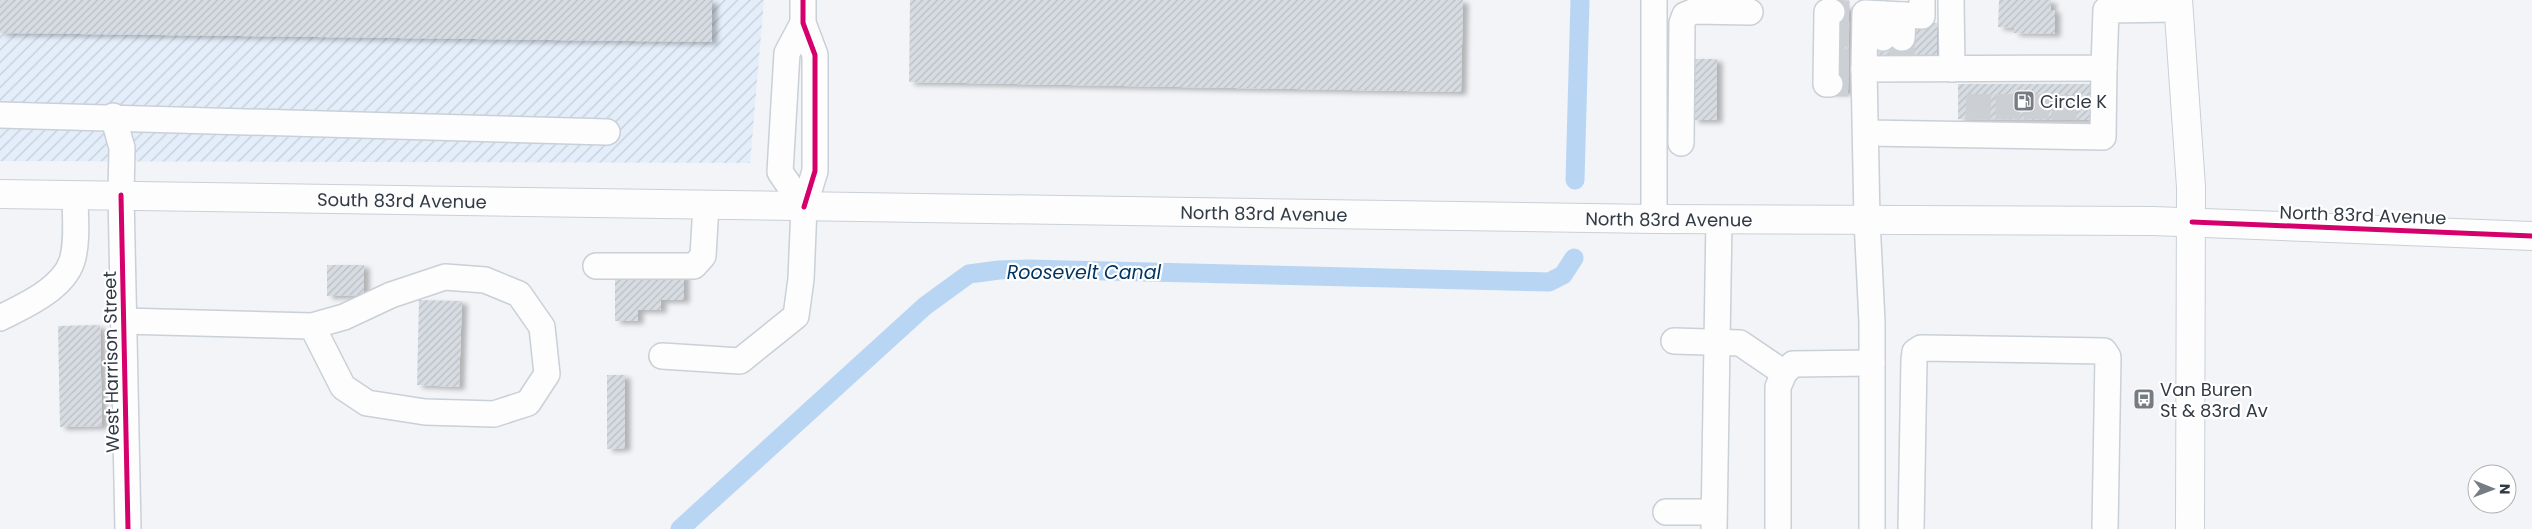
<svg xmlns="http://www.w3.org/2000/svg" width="2532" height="529" font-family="Poppins,sans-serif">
<defs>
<pattern id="industrial-furrows" width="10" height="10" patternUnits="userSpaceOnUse" patternTransform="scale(1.25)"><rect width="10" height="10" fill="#e4eefa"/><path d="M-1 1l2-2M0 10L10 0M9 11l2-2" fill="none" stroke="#c4cdd8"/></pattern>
<pattern id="building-hatch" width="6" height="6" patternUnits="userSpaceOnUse" patternTransform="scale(1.25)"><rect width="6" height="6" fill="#d7dce2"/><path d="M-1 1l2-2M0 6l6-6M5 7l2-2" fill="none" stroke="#b9bec3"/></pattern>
<filter id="shadow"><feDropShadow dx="5.5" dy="3" stdDeviation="2.5" flood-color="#0004"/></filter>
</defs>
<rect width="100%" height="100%" fill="#f2f4f7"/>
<path fill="url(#industrial-furrows)" d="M0,0H764L750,163L0,161Z"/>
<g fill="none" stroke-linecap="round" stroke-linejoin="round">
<g stroke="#b9d5f4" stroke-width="19">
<path d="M1575,180L1580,0"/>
<path d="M680,529L925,306L969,274L999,270L1027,269L1549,282L1563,275L1574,258"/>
</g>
</g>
<g fill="url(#building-hatch)" filter="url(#shadow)">
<path d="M0,0H712V42L0,33Z"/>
<path d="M910,0H1463L1461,92L909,82Z"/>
<path d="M1999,0H2051V10H2055V34L2014,33V28L1998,27Z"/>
<path d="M1832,6H1849L1848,92H1830Z"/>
<path d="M1915,23H1937V62L1876,61V38H1915Z"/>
<rect x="1693" y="59" width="24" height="61"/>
<path d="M1958,84H2090V120L1958,119Z"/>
<path d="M327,265H364V295L327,296Z"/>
<path d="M615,274H684V300H661V310H638V321H615Z"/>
<path d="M419,300L462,301L459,387L417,385Z"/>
<path d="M100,325L102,426L60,427L58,326Z"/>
<path d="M607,375H625V448L607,449Z"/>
</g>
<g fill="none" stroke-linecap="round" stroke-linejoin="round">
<g stroke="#cccfd3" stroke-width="25" stroke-dasharray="25 12" stroke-linecap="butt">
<path d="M1832,12L1849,13"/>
<path d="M1831,34L1849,35"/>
<path d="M1831,61H1849"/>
<path d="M1902,62V38"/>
<path d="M1830,84H1848"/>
<path d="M1978,119L1979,84"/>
<path d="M2008,119V84"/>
<path d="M2036,119L2037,84"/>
<path d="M2064,120V84"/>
</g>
<g stroke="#cad0d7" stroke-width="28">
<g id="minor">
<path d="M1654,0V219"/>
<path d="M1951,0L1952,69"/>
<path d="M803,23L787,53L780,172L804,207"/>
<path d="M1883,38V14"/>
<path d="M1902,38L1903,15"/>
<path d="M1864,69L1865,13L1922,16V0"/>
<path d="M1830,84H1826L1827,12H1832"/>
<path d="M0,115L607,132"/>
<path d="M113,116L122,148L121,195L128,529"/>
<path d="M1866,133L2103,137L2104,68"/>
<path d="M1681,143L1682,23L1685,15L1695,11L1750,12"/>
<path d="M596,266H694L703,256L706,205"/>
<path d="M0,318C24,306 63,289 72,261C78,241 75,215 75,195"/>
<path d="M123,321L312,326L344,317L391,295L445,277L485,280L519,294L542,327L547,374L528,403L494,414L425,412L367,403L343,387L312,326"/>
<path d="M1674,341L1740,343L1784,373"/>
<path d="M662,356L740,361L796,316L801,279L804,207L815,171V55L803,23V0"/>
<path d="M1666,512H1714"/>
<path d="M1714,529L1719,219"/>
<path d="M1778,529V387L1784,373L1793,364L1872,363"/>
<path d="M1872,529V322L1867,220L1864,69L2104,68L2106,10L2178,9"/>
<path d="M1911,529L1914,360L1915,352L1921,348L2104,351L2108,357L2105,529"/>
</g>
</g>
<g stroke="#cad0d7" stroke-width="30">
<g id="major">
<path d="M2178,0L2191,187L2190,529"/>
<path id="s1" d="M0,194L1654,219L2153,221L2532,236"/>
</g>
</g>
<use href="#minor" stroke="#fdfdfe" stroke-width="25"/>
<use href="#major" stroke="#fdfdfe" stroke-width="28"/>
<g stroke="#fff" stroke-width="8">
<g id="cycleway">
<path d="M803,0V23L815,55V171L804,207"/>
<path d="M121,195L128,529"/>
<path d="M2192,222L2532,236"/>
</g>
</g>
<use href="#cycleway" stroke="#d6006c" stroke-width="5"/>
</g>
<defs>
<g id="fuel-square" transform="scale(1.125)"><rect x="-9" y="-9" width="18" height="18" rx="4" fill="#757c83" stroke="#fff"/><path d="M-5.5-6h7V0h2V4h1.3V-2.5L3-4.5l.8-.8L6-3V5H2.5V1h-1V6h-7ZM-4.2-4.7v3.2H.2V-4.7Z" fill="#fff"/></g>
<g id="bus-square" transform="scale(1.125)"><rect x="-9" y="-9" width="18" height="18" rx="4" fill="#757c83" stroke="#fff"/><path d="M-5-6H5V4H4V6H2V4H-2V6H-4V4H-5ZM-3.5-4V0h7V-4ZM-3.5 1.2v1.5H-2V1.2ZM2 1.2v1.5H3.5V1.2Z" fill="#fff"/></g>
</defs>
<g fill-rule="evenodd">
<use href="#fuel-square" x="2024" y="101"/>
<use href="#bus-square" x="2144" y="399"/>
</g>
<g text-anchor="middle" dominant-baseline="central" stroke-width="4.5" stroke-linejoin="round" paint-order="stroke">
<g font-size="18" fill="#323b45" stroke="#fff" text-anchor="start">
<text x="2040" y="101">Circle K</text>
<text x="2160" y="389">Van Buren<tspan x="2160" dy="21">St &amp; 83rd Av</tspan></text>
</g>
<g font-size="18" fill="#323b45" stroke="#fff">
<text stroke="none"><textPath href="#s1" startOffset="402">South 83rd Avenue</textPath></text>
<text stroke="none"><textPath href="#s1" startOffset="1264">North 83rd Avenue</textPath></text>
<text transform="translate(2363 215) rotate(2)">North 83rd Avenue</text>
<text stroke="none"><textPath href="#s1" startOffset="1669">North 83rd Avenue</textPath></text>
<text transform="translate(111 362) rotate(-91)">West Harrison Street</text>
</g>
<g font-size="19" font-style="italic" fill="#01345f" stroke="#fff">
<text x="1084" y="272">Roosevelt Canal</text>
</g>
</g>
<g transform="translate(2492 489) rotate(91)"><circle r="24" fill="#ffffff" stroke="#adb1b5"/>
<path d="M0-4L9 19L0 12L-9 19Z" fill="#757c83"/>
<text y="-8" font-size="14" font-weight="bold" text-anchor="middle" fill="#323b45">N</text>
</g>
</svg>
